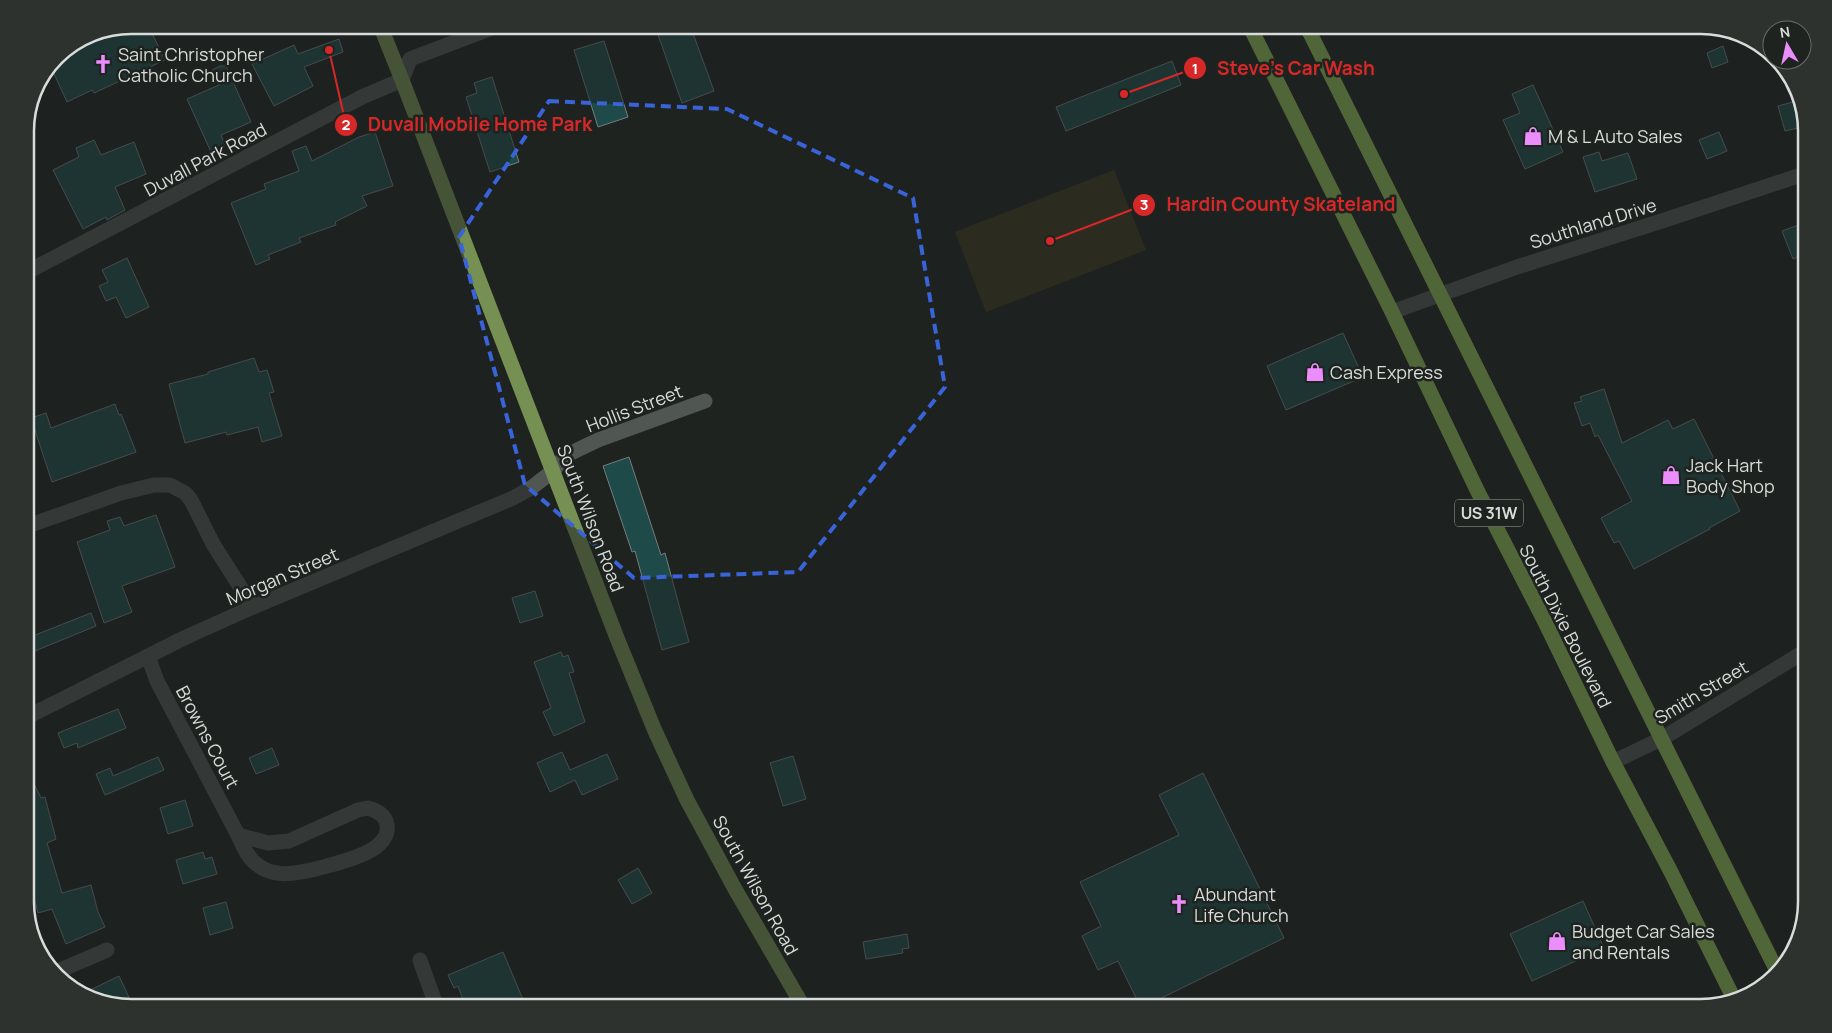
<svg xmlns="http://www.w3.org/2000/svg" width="1832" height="1033" font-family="Manrope,sans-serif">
<rect width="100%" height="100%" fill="#1e2320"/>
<path fill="#3d371f" d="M1114,170L1146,250L986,312L955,232Z"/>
<g fill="#1e4a49" stroke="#767d7d">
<path d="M130,25H148L165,60L94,93L92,90L67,102L50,65L56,56L90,33Z"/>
<path d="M665,25H690L714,91L682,103L656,29Z"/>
<path d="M339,39L343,52L304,67L313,86L274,106L252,64L294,45L298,54Z"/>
<path d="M604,41L628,117L598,127L574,50Z"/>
<path d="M1723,46L1728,62L1712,68L1707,53Z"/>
<path d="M1172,61L1181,85L1066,131L1056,107Z"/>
<path d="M220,66H226L251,122L221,135L225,145L211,152L187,99L219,85L212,70Z"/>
<path d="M492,77L519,162L490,172L466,97L477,93L474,83Z"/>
<path d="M1533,85L1563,152L1525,169L1503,120L1520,113L1512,94Z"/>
<path d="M1800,100L1807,126L1785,131L1778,106Z"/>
<path d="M375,132L393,186L362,196L367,206L335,222L336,225L299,238L301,242L268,255L270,259L256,265L231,203L266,189L264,184L299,171L292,151L306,146L312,161L359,137Z"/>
<path d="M1719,132L1727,151L1707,159L1699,140Z"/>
<path d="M94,140L101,155L134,142L146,174L115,187L125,210L107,220L106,217L83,229L53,170L79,157L76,148Z"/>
<path d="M1599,152L1602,161L1628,153L1637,179L1595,192L1583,157Z"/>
<path d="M1807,222V254L1793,259L1782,231Z"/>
<path d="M127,258L149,307L126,318L116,297L106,301L99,286L108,282L102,270Z"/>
<path d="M1343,333L1363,377L1286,410L1267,366Z"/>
<path d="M254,358L259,372L267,370L274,392L269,393L282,436L262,442L258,427L227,435L226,432L185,443L169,384L208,374V372Z"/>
<path d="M1604,389L1622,443L1668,420L1673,429L1694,419L1740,511L1709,528L1710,529L1634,569L1619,541L1614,543L1601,518L1632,501L1598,435L1595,437L1590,423L1582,426L1574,403L1582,401L1580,397Z"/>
<path d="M115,404L119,415L121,414L136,452L52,482L31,418L46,413L51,428Z"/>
<path d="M629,457L661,555L665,553L689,642L662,650L635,551L632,552L603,466Z"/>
<path d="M156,515L175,567L122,586L132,612L104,623L77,542L110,530L107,521L120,517L124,526Z"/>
<path d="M535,591L543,616L520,623L512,598Z"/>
<path d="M91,613L96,626L25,655V639Z"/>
<path d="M561,652L563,657L568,655L574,672L569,673L585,722L554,736L543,712L551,708L534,662Z"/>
<path d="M118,709L126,728L78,748L77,743L64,748L58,733Z"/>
<path d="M272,748L279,765L256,774L249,758Z"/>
<path d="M562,752L570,770L607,754L618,779L582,795L575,780L550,792L537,763Z"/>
<path d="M793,756L806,799L783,806L770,763Z"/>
<path d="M158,757L164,770L105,795L96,774L110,768L113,776Z"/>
<path d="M25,765L41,798L45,797L56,839L47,843L62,893L91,885L98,912L105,927L66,944L52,909L38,913L31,885L25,887Z"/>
<path d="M1203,773L1284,938L1141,1008L1118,961L1098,970L1082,936L1101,926L1080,882L1179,835L1159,795Z"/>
<path d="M185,800L193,826L168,834L160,808Z"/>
<path d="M203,852L205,859L212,857L217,874L183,884L176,860Z"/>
<path d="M638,868L652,893L632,904L618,880Z"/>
<path d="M1583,901L1604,948L1532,981L1510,934Z"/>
<path d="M226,902L233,928L210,935L203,908Z"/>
<path d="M907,934L909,948L902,949L903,953L866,959L863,942Z"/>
<path d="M503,952L524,1002L506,1008H466L458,986L454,988L448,975Z"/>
<path d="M119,976L134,1008L80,995Z"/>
</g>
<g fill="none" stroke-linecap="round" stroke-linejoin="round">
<g stroke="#505652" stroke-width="15">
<path d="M25,273L364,96L402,80L410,59L500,25"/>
<path d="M1392,312L1517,267L1665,220L1807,173"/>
<path d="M25,527L121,493L154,485H170L185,493L191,500L213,544L253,607"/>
<path d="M148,656L157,681L238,835"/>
<path d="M25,718L184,638L253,607L513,498L531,488L553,471L561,461L571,453L598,440L705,401"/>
<path d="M1613,762L1663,738L1807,650"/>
<path d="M368,808C390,814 394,833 376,847C360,859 295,877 277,873C271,872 263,869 259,866C248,859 243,846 238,835L268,843L289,841L358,810Z"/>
<path d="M420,960L437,1008"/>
<path d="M56,972L107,950"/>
</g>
<path stroke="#769053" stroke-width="15" d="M380,25L402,80L617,638L655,731L687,800L735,889L804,1008"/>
<g stroke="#8fb754" stroke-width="15">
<path d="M1249,25L1392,312L1478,492L1544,620L1613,762L1671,872L1734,999"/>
<path d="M1306,25L1777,971"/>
</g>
</g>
<path d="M0 0H1832V1033H0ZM549,101L727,109L913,198L945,387L798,572L634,578L525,485L459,237Z" fill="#1e2320" fill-opacity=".55" fill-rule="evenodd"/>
<path fill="none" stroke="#3963d8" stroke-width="4" stroke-dasharray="10 6" stroke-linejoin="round" d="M549,101L727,109L913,198L945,387L798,572L634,578L525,485L459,237Z"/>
<defs>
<g id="church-bare" transform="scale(1.5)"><path d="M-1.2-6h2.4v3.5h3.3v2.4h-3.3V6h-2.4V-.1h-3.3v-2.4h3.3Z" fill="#eb8dfc" stroke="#1e2320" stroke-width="2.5" paint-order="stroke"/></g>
<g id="shop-bare" transform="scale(1.5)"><path d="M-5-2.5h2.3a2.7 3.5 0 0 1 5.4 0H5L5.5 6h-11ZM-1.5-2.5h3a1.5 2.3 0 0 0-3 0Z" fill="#eb8dfc" stroke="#1e2320" stroke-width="2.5" paint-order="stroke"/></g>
</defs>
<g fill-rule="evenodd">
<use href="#church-bare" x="103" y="64"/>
<use href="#shop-bare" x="1533" y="136"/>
<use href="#shop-bare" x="1315" y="372"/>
<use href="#shop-bare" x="1671" y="475"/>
<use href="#church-bare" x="1179" y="904"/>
<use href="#shop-bare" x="1557" y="941"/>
</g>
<g text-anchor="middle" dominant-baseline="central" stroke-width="5" stroke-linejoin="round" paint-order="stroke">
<rect fill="#1e2320" stroke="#a0a4a2" stroke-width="1" x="1455" y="499.5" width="68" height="27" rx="4"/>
<g font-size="16" font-weight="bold" fill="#d8dcda">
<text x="1489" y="513">US 31W</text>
</g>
<g font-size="18" fill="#d8dcda" stroke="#1e2320" text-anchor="start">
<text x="118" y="54">Saint Christopher<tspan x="118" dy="21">Catholic Church</tspan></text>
<text x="1548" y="136">M &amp; L Auto Sales</text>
<text x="1330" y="372">Cash Express</text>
<text x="1686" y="465">Jack Hart<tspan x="1686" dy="21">Body Shop</tspan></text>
<text x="1194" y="894">Abundant<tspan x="1194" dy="21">Life Church</tspan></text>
<text x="1572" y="931">Budget Car Sales<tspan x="1572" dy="21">and Rentals</tspan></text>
</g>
<g font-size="18" fill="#d8dcda" stroke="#1e2320">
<text transform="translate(205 159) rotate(-28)">Duvall Park Road</text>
<text transform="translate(1593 223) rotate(-17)">Southland Drive</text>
<text transform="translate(634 408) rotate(-21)">Hollis Street</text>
<text transform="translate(591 518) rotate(69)">South Wilson Road</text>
<text transform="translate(282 576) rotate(-23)">Morgan Street</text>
<text transform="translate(1566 626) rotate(63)">South Dixie Boulevard</text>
<text transform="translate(1701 692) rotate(-31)">Smith Street</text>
<text transform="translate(208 737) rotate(62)">Browns Court</text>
<text transform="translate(756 885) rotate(61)">South Wilson Road</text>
</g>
</g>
<path d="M0 0H1832V1033H0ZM131 34H1701A97 97 0 0 1 1798 131V902A97 97 0 0 1 1701 999H131A97 97 0 0 1 34 902V131A97 97 0 0 1 131 34Z" fill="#2d322f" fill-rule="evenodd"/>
<path fill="none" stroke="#d8dcda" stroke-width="2.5" d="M131 34H1701A97 97 0 0 1 1798 131V902A97 97 0 0 1 1701 999H131A97 97 0 0 1 34 902V131A97 97 0 0 1 131 34Z"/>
<path fill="none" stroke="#d62828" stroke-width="2" d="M1124 94L1195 68M329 50L346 125M1050 241L1144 205"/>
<g fill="#d62828" stroke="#1e2320" stroke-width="2">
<circle cx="1124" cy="94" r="5"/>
<circle cx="329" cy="50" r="5"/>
<circle cx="1050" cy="241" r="5"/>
<circle cx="1195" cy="68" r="12"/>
<circle cx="346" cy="125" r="12"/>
<circle cx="1144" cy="205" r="12"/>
</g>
<g font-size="15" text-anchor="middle" font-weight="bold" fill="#fff">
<text x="1195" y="74">1</text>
<text x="346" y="130">2</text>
<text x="1144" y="210">3</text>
</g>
<g font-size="19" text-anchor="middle" font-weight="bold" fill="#d62828" stroke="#1e2320" stroke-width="5" stroke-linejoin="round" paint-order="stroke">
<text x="1296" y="75">Steve's Car Wash</text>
<text x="480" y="131">Duvall Mobile Home Park</text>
<text x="1281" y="211">Hardin County Skateland</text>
</g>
<g transform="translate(1787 45) rotate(351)"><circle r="24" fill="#1e2320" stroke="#686d6a"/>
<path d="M0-4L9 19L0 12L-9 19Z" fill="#eb8dfc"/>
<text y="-8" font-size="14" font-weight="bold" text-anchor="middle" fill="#d8dcda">N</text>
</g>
</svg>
